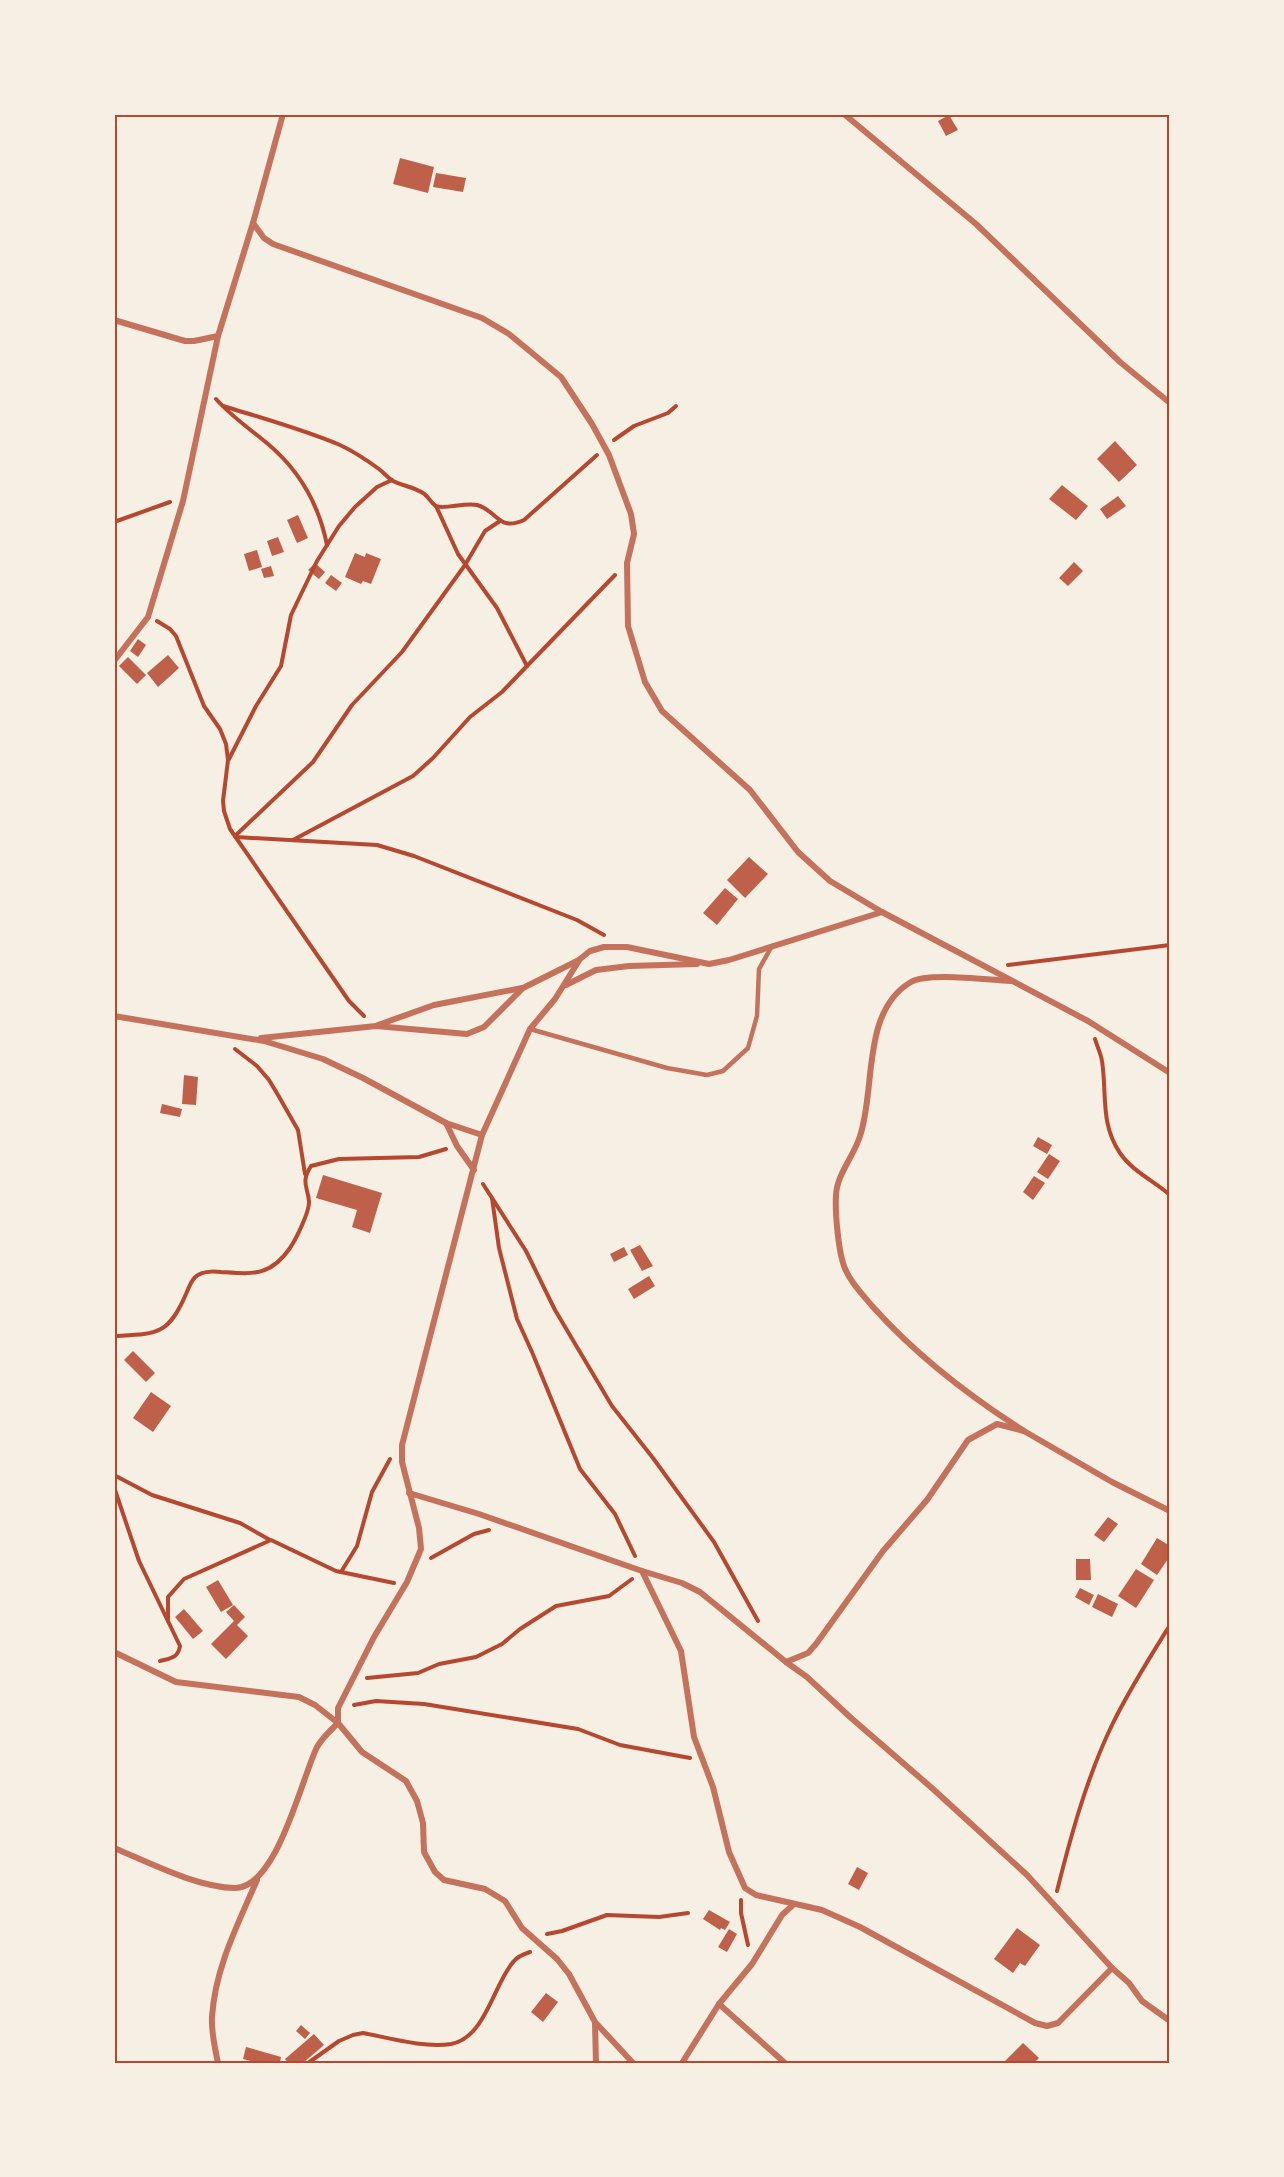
<svg xmlns="http://www.w3.org/2000/svg" width="1284" height="2177" font-family="'Public Sans',sans-serif">
<rect width="100%" height="100%" fill="#f6efe4"/>
<g fill="#bf614a">
<path d="M949,115L958,130L946,136L938,121Z"/>
<path d="M400,158L434,167L428,193L393,184Z"/>
<path d="M436,173L466,178L463,192L433,187Z"/>
<path d="M1115,441L1137,465L1119,482L1097,459Z"/>
<path d="M1062,485L1088,506L1076,520L1049,499Z"/>
<path d="M1118,496L1126,506L1107,519L1100,509Z"/>
<path d="M298,515L308,538L297,543L287,520Z"/>
<path d="M278,537L284,552L272,556L267,541Z"/>
<path d="M257,550L262,567L249,571L244,554Z"/>
<path d="M355,553L365,557L366,553L381,559L371,584L363,581L361,584L345,577Z"/>
<path d="M1074,562L1083,571L1068,586L1059,578Z"/>
<path d="M315,563L325,572L319,579L308,570Z"/>
<path d="M271,566L274,576L264,578L261,569Z"/>
<path d="M331,575L342,583L336,591L325,583Z"/>
<path d="M138,639L146,645L138,657L130,651Z"/>
<path d="M168,655L179,668L158,687L147,673Z"/>
<path d="M128,657L146,675L137,684L119,666Z"/>
<path d="M749,857L768,874L745,898L727,880Z"/>
<path d="M725,888L738,899L717,925L703,913Z"/>
<path d="M184,1075L198,1077L196,1105L182,1104Z"/>
<path d="M162,1104L182,1109L180,1117L160,1113Z"/>
<path d="M1038,1137L1052,1145L1047,1154L1033,1146Z"/>
<path d="M1049,1154L1060,1161L1048,1179L1037,1172Z"/>
<path d="M323,1175L382,1193L370,1233L352,1227L357,1210L316,1198Z"/>
<path d="M1034,1176L1045,1183L1033,1200L1023,1192Z"/>
<path d="M640,1245L653,1266L642,1271L630,1250Z"/>
<path d="M624,1247L628,1255L614,1262L610,1254Z"/>
<path d="M649,1276L655,1286L634,1299L628,1289Z"/>
<path d="M133,1351L155,1373L146,1382L124,1360Z"/>
<path d="M151,1392L171,1406L153,1432L133,1418Z"/>
<path d="M1108,1517L1118,1524L1104,1542L1094,1535Z"/>
<path d="M1157,1538L1170,1546V1556L1157,1575L1141,1564Z"/>
<path d="M1076,1559H1090L1091,1580H1076Z"/>
<path d="M1136,1569L1154,1580L1136,1608L1118,1596Z"/>
<path d="M218,1580L233,1605L221,1612L206,1587Z"/>
<path d="M1080,1588L1094,1595L1089,1605L1075,1597Z"/>
<path d="M1098,1594L1118,1604L1112,1617L1092,1607Z"/>
<path d="M234,1605L245,1617L237,1625L248,1636L226,1659L211,1644L234,1621L226,1612Z"/>
<path d="M184,1609L203,1631L193,1639L175,1617Z"/>
<path d="M857,1867L868,1873L859,1890L848,1884Z"/>
<path d="M709,1910L730,1922L725,1930L721,1928L720,1930L703,1919Z"/>
<path d="M1017,1928L1040,1945L1025,1966L1020,1963L1013,1973L994,1959Z"/>
<path d="M729,1929L737,1934L727,1952L718,1947Z"/>
<path d="M546,1993L558,2002L543,2022L531,2012Z"/>
<path d="M301,2025L310,2033L305,2039L296,2031Z"/>
<path d="M314,2034L324,2045L303,2063H288L285,2059Z"/>
<path d="M1023,2043L1039,2058L1034,2063H1007L1005,2061Z"/>
<path d="M246,2047L281,2057L280,2063H258L243,2059Z"/>
</g>
<g fill="none" stroke-linecap="round" stroke-linejoin="round">
<g stroke="#b5482f" stroke-width="4">
<path d="M216,399C232,417 250,429 268,444C300,471 319,505 327,545"/>
<path d="M223,406C262,418 302,429 340,445C353,451 368,461 379,469C384,473 388,478 393,481C403,486 414,487 423,493C428,496 431,503 436,506C444,510 465,502 477,505C498,511 498,532 524,520L597,455"/>
<path d="M614,440L634,426L668,413L676,406"/>
<path d="M436,506L458,554L497,608L527,666"/>
<path d="M114,522L170,502"/>
<path d="M157,621L170,629L176,636L204,706L220,729L226,744L228,760L223,801L224,811L230,829L349,1001L364,1016"/>
<path d="M229,759L256,706L281,666L291,615L317,561L339,526L355,507L377,487L392,480"/>
<path d="M235,836L313,762L352,705L402,652L465,565L485,531L500,521"/>
<path d="M236,837L377,845L414,856L577,920L604,935"/>
<path d="M293,840L413,776L433,758L470,717L502,692L527,666L615,575"/>
<path d="M1008,965L1170,945"/>
<path d="M1095,1039C1097,1046 1101,1054 1102,1061C1107,1093 1100,1124 1120,1153C1132,1171 1154,1181 1170,1195"/>
<path d="M235,1049L257,1066L269,1080L278,1095L298,1130L305,1174"/>
<path d="M483,1184L526,1251L555,1310L612,1406L653,1458L714,1542L758,1621"/>
<path d="M492,1198L499,1248L517,1319L532,1352L580,1469L615,1514L635,1556"/>
<path d="M114,1336C156,1334 168,1336 186,1294C189,1287 192,1278 198,1275C205,1271 214,1271 221,1272C252,1274 270,1277 290,1248C296,1239 310,1211 309,1201C307,1185 301,1182 311,1166L339,1159L419,1157L446,1149"/>
<path d="M114,1475L152,1495L240,1523L270,1540"/>
<path d="M114,1487L139,1561L180,1646C178,1658 171,1658 160,1661"/>
<path d="M431,1558L474,1534L489,1530"/>
<path d="M341,1572L357,1546L372,1492L390,1459"/>
<path d="M168,1621V1597L184,1579L271,1540L336,1571L394,1583"/>
<path d="M367,1678L418,1673L439,1664L476,1657L502,1644L520,1629L556,1606L609,1596L632,1579"/>
<path d="M354,1705L376,1701L424,1704L578,1729L620,1745L690,1758"/>
<path d="M1057,1891C1071,1835 1087,1777 1112,1725C1129,1690 1150,1657 1170,1625"/>
<path d="M741,1900V1913L748,1945"/>
<path d="M547,1934L562,1931L607,1915L659,1917L688,1913"/>
<path d="M308,2063L339,2041L353,2035L363,2033C390,2038 423,2048 451,2044C486,2038 494,1982 514,1961C518,1956 524,1954 530,1952"/>
</g>
<path stroke="#c5725c" stroke-width="4.5" d="M530,1029L667,1068L707,1075L723,1071L748,1048L757,1016L759,969L772,946"/>
<g stroke="#c5725c" stroke-width="6">
<path d="M844,114L976,224L1120,362L1170,403"/>
<path d="M253,223L264,238L273,244L482,318L509,334L561,377L592,424L609,455L631,514L634,534L627,563L628,626L645,682L662,711L750,790L798,852L830,881L882,912L1088,1021L1170,1073"/>
<path d="M114,320L185,341H194L218,336"/>
<path d="M114,661L148,617L183,501L218,336L253,223L283,114"/>
<path d="M1010,981C987,980 929,972 911,982C861,1011 876,1089 860,1136C854,1156 837,1174 836,1195C835,1213 838,1246 843,1263C848,1280 862,1294 873,1307C917,1356 969,1396 1024,1431"/>
<path d="M566,985L596,970L629,966L697,964"/>
<path d="M114,1016L264,1041L323,1059L363,1078L446,1123L482,1135"/>
<path d="M378,1025L434,1005L522,988"/>
<path d="M261,1038L376,1026L467,1034L484,1027L523,988L579,960"/>
<path d="M446,1123L457,1146L474,1170"/>
<path d="M409,1493L479,1514L642,1571L682,1583L700,1592L786,1662L807,1677L850,1717L933,1789L1027,1875L1112,1968L1129,1983L1142,2001L1170,2021"/>
<path d="M642,1571L681,1651L694,1737L713,1787L729,1852L745,1888L756,1895L822,1910L860,1927L1035,2023L1047,2026L1058,2023L1112,1968"/>
<path d="M114,1652L176,1682L299,1697L315,1705L338,1723L362,1752L406,1781L417,1801L423,1823L424,1852L435,1872L444,1880L485,1889L505,1901L522,1928L557,1959L569,1974L595,2022L633,2063"/>
<path d="M786,1662L808,1653L816,1644L883,1551L927,1500L968,1440L997,1424L1024,1431L1112,1482L1170,1511"/>
<path d="M114,1848C148,1862 198,1888 235,1888C277,1888 301,1780 317,1747C322,1738 331,1730 338,1723V1708L374,1637L407,1582L421,1549L419,1528L402,1462V1445L482,1135L530,1029L555,999L580,959L590,951L604,947H627L709,964L729,960L882,912"/>
<path d="M719,2004L785,2063"/>
<path d="M595,2023L596,2063"/>
<path d="M218,2063C215,2048 211,2032 212,2017C215,1968 238,1924 257,1880"/>
<path d="M682,2063L719,2004L752,1964L782,1915L794,1904"/>
</g>
</g>
<rect width="1284" height="2177" fill="none" stroke="#f6efe4" stroke-width="231"/>
<rect x="116" y="116" width="1052" height="1946" fill="none" stroke="#b5482f" stroke-width="2"/>
</svg>
